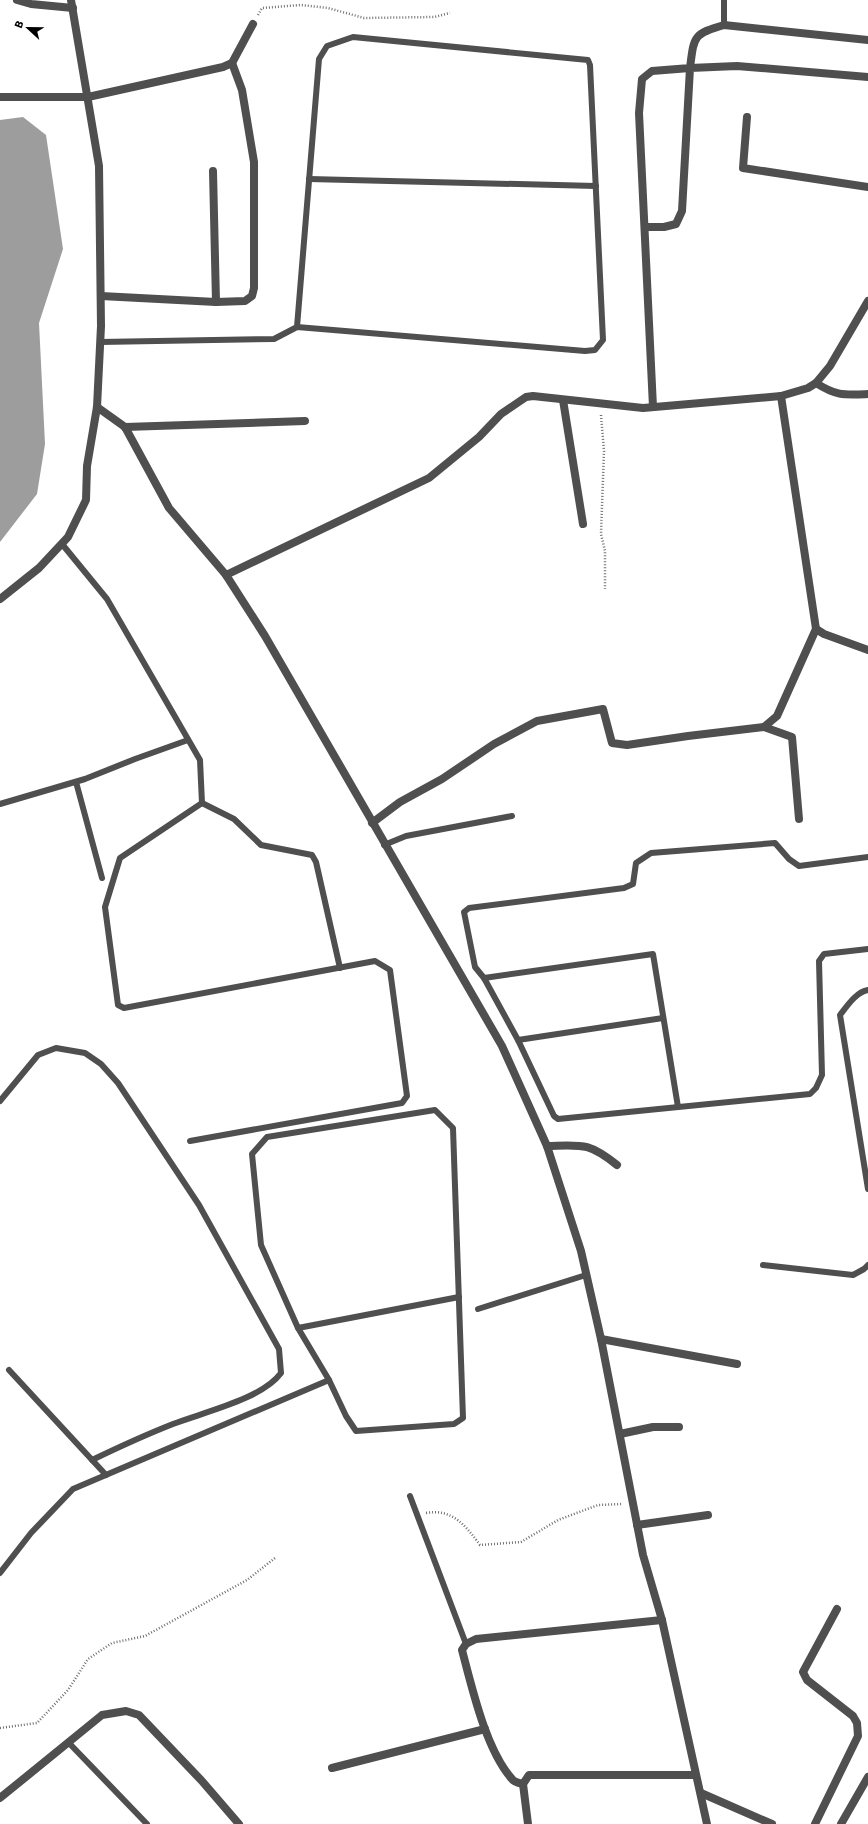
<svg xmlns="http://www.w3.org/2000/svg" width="868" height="1824" font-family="'Fira Sans',sans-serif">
<rect width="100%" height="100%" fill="#fff"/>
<path fill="#9d9d9d" d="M23,117L46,135L63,249L39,323L45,444L37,494L0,542V120Z"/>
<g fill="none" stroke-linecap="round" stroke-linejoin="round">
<g stroke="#717171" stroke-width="2.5" stroke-dasharray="1 2" stroke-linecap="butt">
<path d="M258,15L262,8L301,5L328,8L364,18L434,17L450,13"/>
<path d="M601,415L604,451L601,534L605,551V589"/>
<path d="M426,1513C452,1508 466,1526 480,1545L521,1542L558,1520L598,1505L623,1504"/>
<path d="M0,1728L37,1723L68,1690L88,1659L112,1643L145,1636L247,1580L275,1558"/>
</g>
<g stroke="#4f4f4f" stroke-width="6">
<path d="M724,25V0"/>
<path d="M309,179L596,186"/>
<path d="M100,342L274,339L297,327L319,59L327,46L353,37L588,60L590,65L603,340L595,350L585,351L297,327"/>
<path d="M62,544L107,599L200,760L202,803L120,858L105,907L118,1005L124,1008L375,961L390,970L407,1096L402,1103L190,1141"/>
<path d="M76,782L102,878"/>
<path d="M202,803L234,819L261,845L312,855L316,862L340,968"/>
<path d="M0,804L85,779L135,759L188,740"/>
<path d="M384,845L406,836L512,816"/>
<path d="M868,857L799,866L789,859L775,843L651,853L636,863L633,884L624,888L469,908L464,912L475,967L484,978L518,1040L554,1116L558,1119L810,1094L816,1088L822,1075L819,961L824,954L868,949"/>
<path d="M484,978L653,954L678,1107"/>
<path d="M868,990C856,992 847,1006 840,1015L868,1189"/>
<path d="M518,1040L663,1018"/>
<path d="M0,1101L38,1055L56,1048L85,1053L101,1064L118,1083L199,1205L279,1349L281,1373C262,1399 204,1412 173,1424C145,1435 119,1447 92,1460"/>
<path d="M435,1110L453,1128L463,1418L454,1424L356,1431L346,1416L329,1380L298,1328L261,1245L252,1154L267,1137Z"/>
<path d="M763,1265L853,1275L864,1269L868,1265"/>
<path d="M478,1309L586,1275"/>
<path d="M298,1328L459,1297"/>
<path d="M9,1370L106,1475"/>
<path d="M410,1496L466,1644"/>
<path d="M0,1573L31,1533L73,1489L329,1380"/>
<path d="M68,1742L147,1824"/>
</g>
<g stroke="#4f4f4f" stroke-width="8">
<path d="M17,0L31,4L73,8"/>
<path d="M0,97H88L223,67L232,63L253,24"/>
<path d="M747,117L743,168L868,187"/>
<path d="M213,171L216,302"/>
<path d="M645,227H664L676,224L682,211L690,68L737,66L868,77"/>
<path d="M101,296L216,302L245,301L252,296L254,288V162L242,90L232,63"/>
<path d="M816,383C836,396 844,395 868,394"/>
<path d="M781,396L816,629L824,634L868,650"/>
<path d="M563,400L583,524"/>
<path d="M97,407L125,427L169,508L226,575L265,636L502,1046L547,1146L581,1251L601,1339L643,1555L662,1620L707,1824"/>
<path d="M653,407L639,113L642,79L652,71L690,68C694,36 693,34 724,25L868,40"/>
<path d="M125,427L305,421"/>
<path d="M226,575L429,478L479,437L501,414L526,397L533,396L643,408L781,396L808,388L816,383L830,366L868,301"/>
<path d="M0,599L39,568L68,537L86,500L87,466L97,407L101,326L99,166L71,0"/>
<path d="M764,727L792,737L799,819"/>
<path d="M372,823L400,802L442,779L494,744L537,721L603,709L612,743L627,745L688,736L764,727L777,716L816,629"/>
<path d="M547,1146C582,1145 588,1142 617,1165"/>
<path d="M601,1339L737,1364"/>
<path d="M620,1434L653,1427H679"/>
<path d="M637,1525L708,1515"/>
<path d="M332,1768L485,1729"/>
<path d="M523,1784C519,1783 514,1782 512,1779C486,1750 472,1688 462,1650L466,1644L476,1639L662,1620"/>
<path d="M701,1793L772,1824"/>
<path d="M0,1798L102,1715L126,1711L139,1715L201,1780L239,1824"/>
<path d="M528,1824L523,1784L529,1775H695"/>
<path d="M815,1824L858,1736L857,1723L853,1716L807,1680L803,1672L837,1609"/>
<path d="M841,1824L868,1777"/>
</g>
</g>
<g transform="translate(28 28) rotate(292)" stroke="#ffffff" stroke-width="3" paint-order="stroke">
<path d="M0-3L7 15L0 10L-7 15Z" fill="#000000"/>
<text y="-6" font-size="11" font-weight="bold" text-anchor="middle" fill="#000000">B</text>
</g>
</svg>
